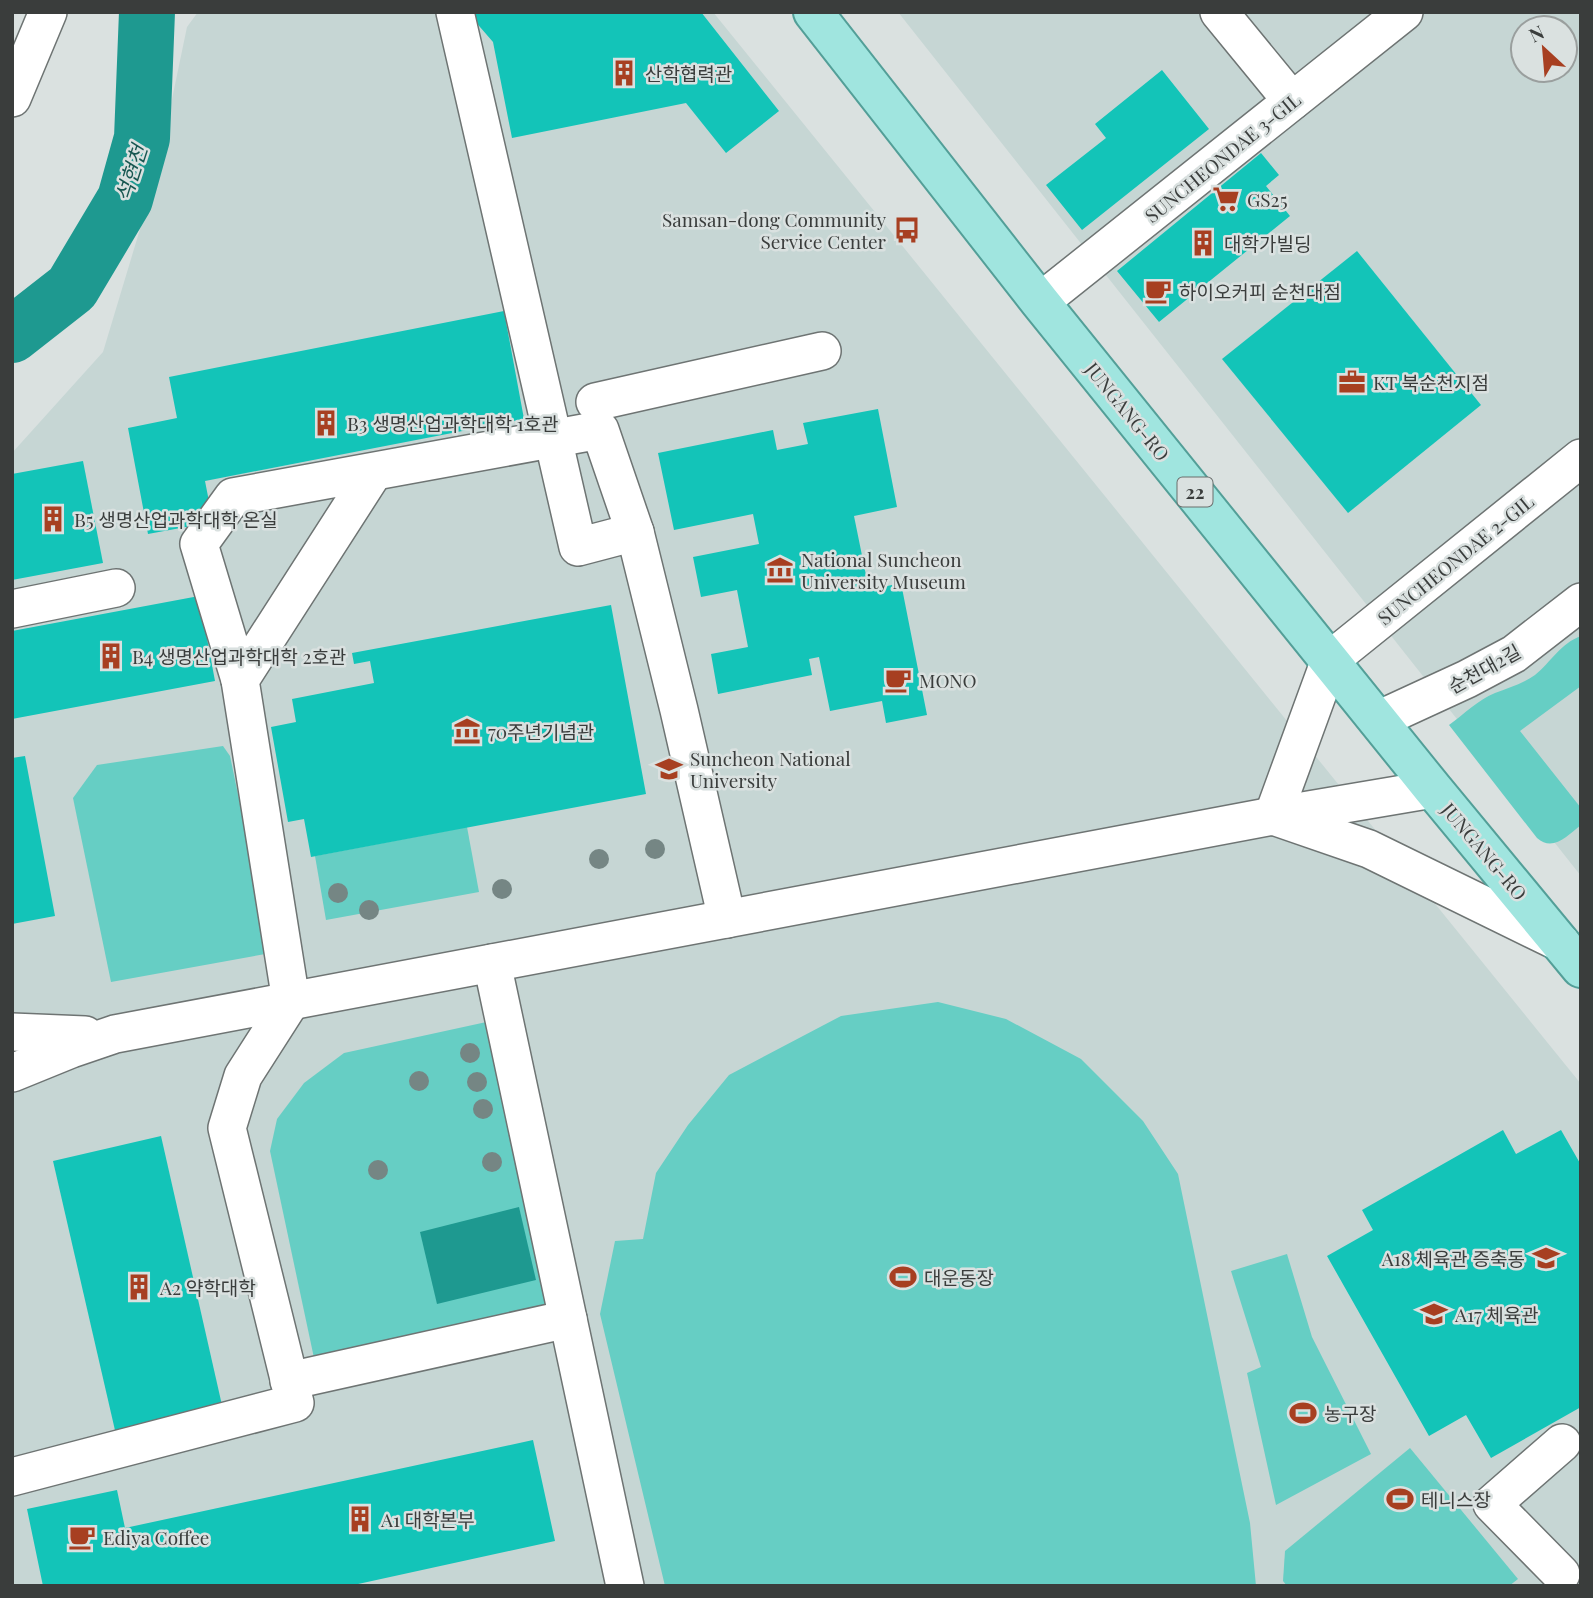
<svg xmlns="http://www.w3.org/2000/svg" width="1593" height="1598" font-family="'Playfair Display','Noto Sans KR',serif">
<rect width="100%" height="100%" fill="#dae1e0"/>
<g fill="#c6d6d4" fill-rule="evenodd">
<path d="M198,12H713L1581,1084V1586H12V453L103,352L156,176L187,27Z"/>
<path d="M898,12H1581V876ZM1523,28H1565V70H1523Z"/>
</g>
<g fill="#66cec4">
<path d="M1581,636V686L1520,731L1581,808V825C1567,836 1553,852 1537,838L1449,725C1463,715 1479,699 1495,693C1508,688 1522,684 1535,675C1551,662 1561,643 1581,636Z"/>
<path d="M223,746L230,756L271,953L111,982L73,798L97,765Z"/>
<path d="M467,827L479,892L326,920L315,856Z"/>
<path d="M938,1002L1006,1019L1081,1059L1143,1121L1178,1174L1250,1523L1256,1586H665L600,1314L615,1241L643,1239L656,1173L688,1125L729,1075L841,1016Z"/>
<path d="M491,1021L552,1307L314,1358L270,1151L277,1119L304,1083L344,1053Z"/>
<path d="M1287,1254L1312,1337L1371,1454L1276,1505L1247,1373L1261,1367L1231,1271Z"/>
<path d="M1410,1448L1518,1579L1509,1586H1287L1283,1581L1285,1551Z"/>
</g>
<path fill="#1e9990" d="M519,1207L536,1280L437,1304L420,1232Z"/>
<g fill="none" stroke-linecap="round" stroke-linejoin="round">
<path stroke="#1e9990" stroke-width="56" d="M12,335L72,288L125,199L142,138L147,12"/>
</g>
<g fill="#13c4b8">
<path d="M467,12H701L779,111L726,153L686,103L512,138L493,42Z"/>
<path d="M1162,70L1209,129L1082,230L1046,185L1106,138L1095,124Z"/>
<path d="M1261,153L1279,175L1266,186L1290,216L1159,322L1117,271Z"/>
<path d="M1357,251L1481,405L1348,513L1222,359Z"/>
<path d="M504,311L524,419L205,481L213,522L148,534L128,428L177,418L169,377Z"/>
<path d="M878,409L897,507L854,516L869,590L901,583L927,715L886,723L882,701L830,711L819,657L809,659L812,675L718,694L711,654L748,647L737,590L701,597L693,557L759,544L753,514L674,530L658,453L773,430L777,450L808,444L803,423Z"/>
<path d="M83,461L103,563L12,580V474Z"/>
<path d="M199,596L215,681L12,719V631Z"/>
<path d="M611,605L646,794L311,857L304,819L288,822L271,727L296,722L292,699L374,683L370,661L354,664L352,653Z"/>
<path d="M25,756L55,916L12,924V758Z"/>
<path d="M1503,1130L1516,1154L1561,1130L1581,1165V1407L1491,1458L1466,1415L1429,1436L1327,1256L1373,1230L1362,1210Z"/>
<path d="M161,1136L224,1414L117,1439L53,1161Z"/>
<path d="M533,1440L555,1541L349,1586H43L27,1509L117,1490L125,1528Z"/>
</g>
<g fill="none" stroke-linecap="round" stroke-linejoin="round">
<g stroke="#6e7473" stroke-width="40">
<g id="minor">
<path d="M455,12L578,547L635,532"/>
<path d="M1219,12L1292,101"/>
<path d="M12,98L48,12"/>
<path d="M1040,302L1404,12"/>
<path d="M595,402L822,351"/>
<path d="M12,609L116,588"/>
<path d="M240,680L199,544L233,497L600,430L635,532L679,710L727,919"/>
<path d="M1378,720L1467,679L1514,654L1581,602"/>
<path d="M1561,943L1369,849L1273,816L1330,660L1581,458"/>
<path d="M492,963L625,1586"/>
<path d="M12,1032L85,1035"/>
<path d="M12,1073L71,1049L115,1034L1273,816L1433,789"/>
<path d="M289,1381L568,1319"/>
<path d="M12,1477L295,1403L227,1128L243,1076L291,1001L240,680L373,473"/>
<path d="M1561,1574L1492,1504L1562,1443"/>
</g>
</g>
<g stroke="#539f98" stroke-width="42">
<path id="major" d="M813,12L1040,302L1433,789L1581,968"/>
</g>
<use href="#minor" stroke="#fff" stroke-width="37"/>
<use href="#major" stroke="#a0e5df" stroke-width="38"/>
</g>
<g fill="#758684">
<circle cx="655" cy="849" r="10"/>
<circle cx="599" cy="859" r="10"/>
<circle cx="502" cy="889" r="10"/>
<circle cx="338" cy="893" r="10"/>
<circle cx="369" cy="910" r="10"/>
<circle cx="470" cy="1053" r="10"/>
<circle cx="419" cy="1081" r="10"/>
<circle cx="477" cy="1082" r="10"/>
<circle cx="483" cy="1109" r="10"/>
<circle cx="492" cy="1162" r="10"/>
<circle cx="378" cy="1170" r="10"/>
</g>
<defs>
<g id="building-bare" transform="scale(2.1)"><path d="M-4-6H4V6H1V3H-1V6H-4ZM-2.5-4.3h1.7v1.8h-1.7ZM.8-4.3h1.7v1.8H.8ZM-2.5-1h1.7V.8h-1.7ZM.8-1h1.7V.8H.8Z" fill="#a73f21" stroke="#dae1e0" stroke-width="2.5" paint-order="stroke"/></g>
<g id="supermarket-bare" transform="scale(2.1)"><path d="M-6-5.5h2.5l.6 2H6L4.5 2H-2.5L-4.4-4H-6ZM-1.5 3.2a1.3 1.3 0 1 0 .1 0ZM3 3.2a1.3 1.3 0 1 0 .1 0Z" fill="#a73f21" stroke="#dae1e0" stroke-width="2.5" paint-order="stroke"/></g>
<g id="bus-bare" transform="scale(2.1)"><path d="M-5-6H5V4H4V6H2V4H-2V6H-4V4H-5ZM-3.5-4V0h7V-4ZM-3.5 1.2v1.5H-2V1.2ZM2 1.2v1.5H3.5V1.2Z" fill="#a73f21" stroke="#dae1e0" stroke-width="2.5" paint-order="stroke"/></g>
<g id="cafe-bare" transform="scale(2.1)"><path d="M-5.5-4.5H6V0H3Q3 3.5 0 3.5H-2.5Q-5.5 3.5-5.5 0ZM3-3.2v2h1.7v-2ZM-6 4.5H4V6H-6Z" fill="#a73f21" stroke="#dae1e0" stroke-width="2.5" paint-order="stroke"/></g>
<g id="office-bare" transform="scale(2.1)"><path d="M-6-3h4V-5.5h4V-3h4V5H-6ZM-1-4.5V-3h2v-1.5ZM-6 0V1H6V0Z" fill="#a73f21" stroke="#dae1e0" stroke-width="2.5" paint-order="stroke"/></g>
<g id="museum-bare" transform="scale(2.1)"><path d="M0-6L6-3V-2H-6V-3ZM-5-1h2V3h-2ZM-1-1h2V3h-2ZM3-1h2V3H3ZM-6 4H6V6H-6Z" fill="#a73f21" stroke="#dae1e0" stroke-width="2.5" paint-order="stroke"/></g>
<g id="university-bare" transform="scale(2.1)"><path d="M0-5L7-2L0 1L-7-2ZM-4 1L0 2.5L4 1V4Q0 6-4 4Z" fill="#a73f21" stroke="#dae1e0" stroke-width="2.5" paint-order="stroke"/></g>
<g id="stadium-bare" transform="scale(2.1)"><path d="M0-5a6.5 5 0 1 0 0 10a6.5 5 0 1 0 0-10ZM-3.5-1.8h7v3.6h-7Z" fill="#a73f21" stroke="#dae1e0" stroke-width="2.5" paint-order="stroke"/></g>
</defs>
<g fill-rule="evenodd">
<use href="#building-bare" x="624" y="73"/>
<use href="#supermarket-bare" x="1226" y="199"/>
<use href="#bus-bare" x="907" y="230"/>
<use href="#building-bare" x="1203" y="243"/>
<use href="#cafe-bare" x="1158" y="291"/>
<use href="#office-bare" x="1352" y="382"/>
<use href="#building-bare" x="326" y="423"/>
<use href="#building-bare" x="53" y="519"/>
<use href="#museum-bare" x="780" y="570"/>
<use href="#building-bare" x="111" y="656"/>
<use href="#cafe-bare" x="898" y="680"/>
<use href="#museum-bare" x="467" y="731"/>
<use href="#university-bare" x="669" y="769"/>
<use href="#university-bare" x="1546" y="1258"/>
<use href="#stadium-bare" x="903" y="1277"/>
<use href="#building-bare" x="139" y="1287"/>
<use href="#university-bare" x="1434" y="1314"/>
<use href="#stadium-bare" x="1303" y="1413"/>
<use href="#stadium-bare" x="1400" y="1499"/>
<use href="#building-bare" x="360" y="1519"/>
<use href="#cafe-bare" x="82" y="1537"/>
</g>
<g text-anchor="middle" dominant-baseline="central" stroke-width="5" stroke-linejoin="round" paint-order="stroke">
<rect fill="#dae1e0" stroke="#6a6e6d" stroke-width="2" x="1177.5" y="477.5" width="35" height="29" rx="5"/>
<g font-size="18" font-weight="bold" fill="#3a3d3c">
<text x="1195" y="492">22</text>
</g>
<g font-size="19" fill="#3a3d3c" stroke="#dae1e0" text-anchor="start">
<text x="645" y="73">산학협력관</text>
<text x="1247" y="199">GS25</text>
<text x="886" y="219" text-anchor="end">Samsan-dong Community<tspan x="886" dy="22">Service Center</tspan></text>
<text x="1224" y="243">대학가빌딩</text>
<text x="1179" y="291">하이오커피 순천대점</text>
<text x="1373" y="382">KT 북순천지점</text>
<text x="347" y="423">B3 생명산업과학대학 1호관</text>
<text x="74" y="519">B5 생명산업과학대학 온실</text>
<text x="801" y="559">National Suncheon<tspan x="801" dy="22">University Museum</tspan></text>
<text x="132" y="656">B4 생명산업과학대학 2호관</text>
<text x="919" y="680">MONO</text>
<text x="488" y="731">70주년기념관</text>
<text x="690" y="758">Suncheon National<tspan x="690" dy="22">University</tspan></text>
<text x="1525" y="1258" text-anchor="end">A18 체육관 증축동</text>
<text x="924" y="1277">대운동장</text>
<text x="160" y="1287">A2 약학대학</text>
<text x="1455" y="1314">A17 체육관</text>
<text x="1324" y="1413">농구장</text>
<text x="1421" y="1499">테니스장</text>
<text x="381" y="1519">A1 대학본부</text>
<text x="103" y="1537">Ediya Coffee</text>
</g>
<g font-size="19" fill="#3a3d3c" stroke="#dae1e0">
<text transform="translate(1222 157) rotate(-39)">SUNCHEONDAE 3-GIL</text>
<text transform="translate(1128 411) rotate(51)">JUNGANG-RO</text>
<text transform="translate(1455 559) rotate(-39)">SUNCHEONDAE 2-GIL</text>
<text transform="translate(1484 668) rotate(-29)">순천대2길</text>
<text transform="translate(1485 851) rotate(50)">JUNGANG-RO</text>
</g>
<g font-size="21" font-style="italic" fill="#185751" stroke="#dae1e0">
<text transform="translate(130 173) rotate(-72)">석현천</text>
</g>
</g>
<rect width="1593" height="1598" fill="none" stroke="#3a3d3c" stroke-width="28"/>
<g transform="translate(1544 49) rotate(334)"><circle r="33" fill="#dae1e0" stroke="#9a9f9e" stroke-width="2"/>
<path d="M0-5L12 26L0 18L-12 26Z" fill="#a73f21"/>
<text y="-10" font-size="19" font-weight="bold" text-anchor="middle" fill="#3a3d3c">N</text>
</g>
</svg>
